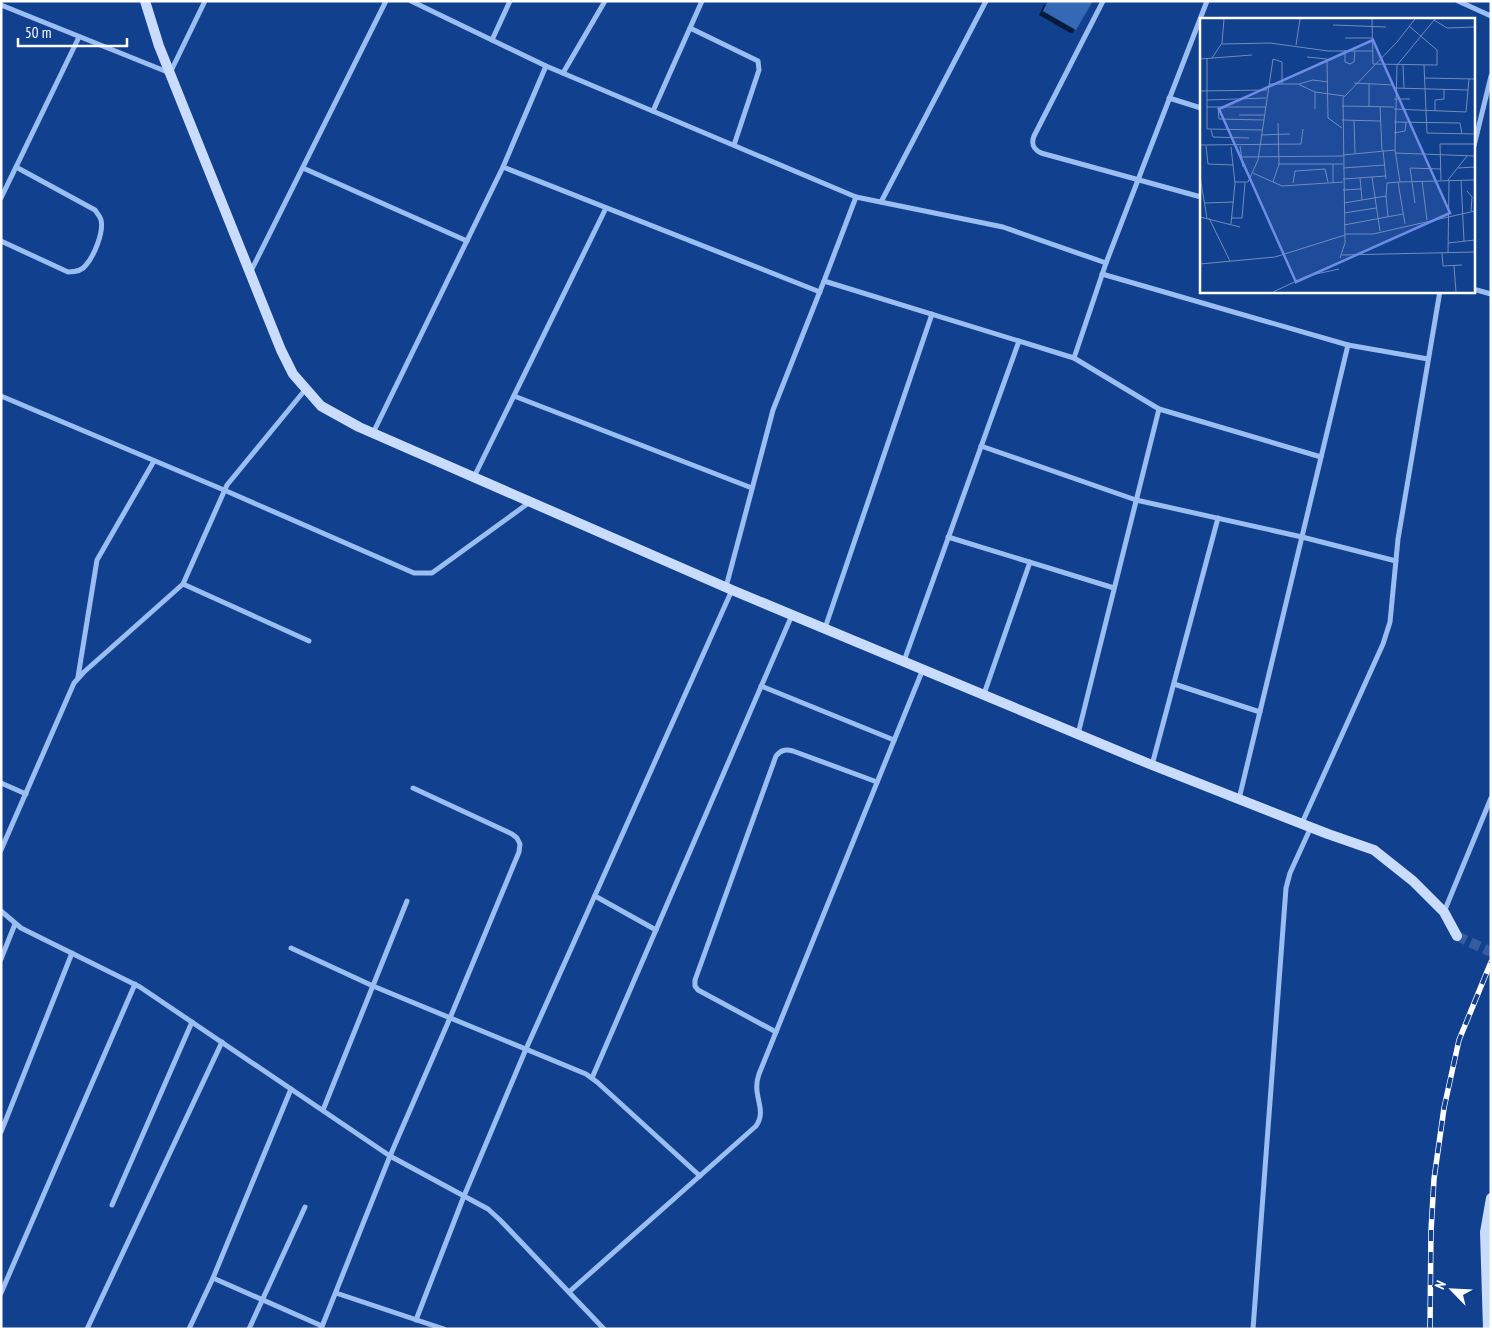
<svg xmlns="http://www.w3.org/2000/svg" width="1492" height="1330" font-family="'PT Sans Narrow',sans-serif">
<defs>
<filter id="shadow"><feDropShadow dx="-4" dy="4" stdDeviation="0" flood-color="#0009"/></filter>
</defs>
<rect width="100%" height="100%" fill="#11408e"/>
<path fill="#3567b5" filter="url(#shadow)" d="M1048,1H1093L1076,30L1043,11Z"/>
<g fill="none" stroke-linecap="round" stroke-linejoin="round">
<path stroke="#355d9f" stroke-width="10" stroke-dasharray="10 5" stroke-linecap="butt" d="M1457,936L1491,952"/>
<g stroke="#9abdf2" stroke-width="5">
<path d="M411,1L546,66L856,197"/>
<path d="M1103,1L1034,136C1031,144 1033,149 1041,153L1201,197"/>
<path d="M1458,1L1491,16"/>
<path d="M1,5L170,73L205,1"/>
<path d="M690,28L758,61L759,70L734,145"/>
<path d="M492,40L510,1"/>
<path d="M563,73L605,1"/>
<path d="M1169,98L1201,108"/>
<path d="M653,111L702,1"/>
<path d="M1473,150L1491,76"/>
<path d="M503,167L820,292"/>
<path d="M303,168L467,241"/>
<path d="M1,198L79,37"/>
<path d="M881,202L986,1"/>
<path d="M1,241L68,272C75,272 82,271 86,265C94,256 104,232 101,220C100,216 97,213 95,210L16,167"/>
<path d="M1106,263L1207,1"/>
<path d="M250,273L386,1"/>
<path d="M1102,274L1348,345L1428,359"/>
<path d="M824,281L1074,358"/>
<path d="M1473,289L1491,294"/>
<path d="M1,396L224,490L414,573H432L530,502"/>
<path d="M514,396L752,488"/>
<path d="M1159,409L1321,457"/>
<path d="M373,433L503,167L546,66"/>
<path d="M981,446L1136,500L1302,537L1396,561"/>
<path d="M474,477L606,208"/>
<path d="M948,537L1114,588"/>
<path d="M183,584L309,641"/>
<path d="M726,587L773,410L824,281L856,197L1003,227L1106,263L1074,358L1159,409L1078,734"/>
<path d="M825,628L932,314"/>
<path d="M904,661L1019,341"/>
<path d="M78,677L97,560L154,461"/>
<path d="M1174,684L1260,712"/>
<path d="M761,686L894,740"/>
<path d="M984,694L1030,562"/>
<path d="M1152,765L1218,518"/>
<path d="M1,783L26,794"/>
<path d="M1239,799L1348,345"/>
<path d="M1302,823L1383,644L1390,622L1398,539L1440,291"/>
<path d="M1,850L74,683L84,672L183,584L227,485L305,390"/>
<path d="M595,896L656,930"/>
<path d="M1,911L21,928L140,987L390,1156L488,1209L500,1220L604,1329"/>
<path d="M1444,912L1491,798"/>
<path d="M291,948L373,986L586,1074L597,1082L700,1176"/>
<path d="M1,959L15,924"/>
<path d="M776,1032L698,990L695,986V980L776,756C781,750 785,749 793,751L877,782"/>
<path d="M592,1078L792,615"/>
<path d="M323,1110L407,901"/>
<path d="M1,1132L72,953"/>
<path d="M112,1205L192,1022"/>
<path d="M213,1278L322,1326"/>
<path d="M569,1292L756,1126C768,1109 751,1096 759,1074L923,669"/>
<path d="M1,1293L135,984"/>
<path d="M336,1293L444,1329"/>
<path d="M416,1320L464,1196L526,1049L732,590"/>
<path d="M87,1329L222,1042"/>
<path d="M189,1329L213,1278L291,1089"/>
<path d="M249,1329L305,1207"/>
<path d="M321,1329L390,1156L450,1018L519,852L520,844L517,838L512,834L413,788"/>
<path d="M1253,1329L1286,888L1290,873L1311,827"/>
</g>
<g stroke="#c9dcfc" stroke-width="10">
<path d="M145,1L159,46L281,350L293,374L321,406L359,427L732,590L1152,765L1328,834L1374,850L1413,881L1444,912L1457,936"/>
<path d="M1488,1329L1485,1232L1491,1198"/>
</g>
<g stroke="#fff" stroke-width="5.5">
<path id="rail" d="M1430,1329L1431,1231L1434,1179L1444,1108L1459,1040L1491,962"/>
</g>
<use href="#rail" stroke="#11408e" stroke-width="4" stroke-dasharray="11" stroke-linecap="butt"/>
</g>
<g transform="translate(1200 18)">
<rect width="275" height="275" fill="#11408e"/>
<path fill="none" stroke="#708cbb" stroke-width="1" d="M172,1L173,46L237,47V32L209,8M234,2L247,10L275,9M133,7L186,9M145,20H172M22,26L70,25L128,33H173M96,27L100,1M145,32V44L150,46L154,44L155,33M107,39L127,41L128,100L142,110M7,40V111L62,112M12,40L22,25L24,1M0,41L52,37M198,46L235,1M203,47L204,70M224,47L227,115L275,116M224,60L275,61M154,65L194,67M69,66H98L115,74L144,78M99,66L113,62L128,64M169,66V89M194,70L268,72M0,73L67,72M194,81H210M7,82L66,80M142,88L194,89M7,89H66M18,89L19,101L64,102M180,89L182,132M115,91V74M194,91L266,94L269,61M235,93V82L244,81V71M39,97H64M142,102L180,103M154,102L155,135M194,104L260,105L262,116M11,112L13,119L49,120M194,115L205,113L206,104M61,117L90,116M0,127L101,126L103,111M6,128L8,146L33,147M40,128L43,149M183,132L186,161M195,132L197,46M195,135L275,138M143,137L195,132L200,164L187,165L186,178L144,185M41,139L143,138M79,146H143M133,146V164M143,150L185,147M258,150L275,149M53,155L82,168L143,164M0,159L7,200M172,159L180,213M160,160L162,182M143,161L186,158M241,162L240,126H275M248,162L267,138M261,162L264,223M222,163L227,202M35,164H48L58,142L73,41L82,44V66M73,164L79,146L78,105M198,164L205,206M200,164L275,162M93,165L95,153L125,151L128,164M143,172L161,171M267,173L272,179L271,193M186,178L188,199M5,185L33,184M215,185L210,150L241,151M144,195L176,190M0,199L40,209M9,200L30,243M32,200H42L45,165M31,206L35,165L31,129M144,207L203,196M145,216H173L275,193M248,225L275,222M242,235L243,248L262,247M248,235L249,162M142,237L275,234M140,240L145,225L143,80L197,24L215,1M0,246L75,239L145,217M254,248L256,274M73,274L107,258L139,251"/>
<path fill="#6c8ce6" fill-opacity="0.15" stroke="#6c8ce6" stroke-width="2.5" d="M173,22L250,195L96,264L19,91Z"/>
<rect width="275" height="275" fill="none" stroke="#fff" stroke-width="2.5"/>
</g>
<rect width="1492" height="1330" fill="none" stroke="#ffffff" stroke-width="5"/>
<g transform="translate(1452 1290) rotate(294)" stroke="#11408e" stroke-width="4" paint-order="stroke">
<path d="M0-4L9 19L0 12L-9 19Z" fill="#ffffff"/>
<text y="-8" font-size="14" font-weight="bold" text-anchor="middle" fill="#ffffff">N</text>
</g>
<path d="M18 38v8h109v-8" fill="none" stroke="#ffffff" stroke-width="2.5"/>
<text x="25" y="38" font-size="15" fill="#ffffff" stroke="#11408e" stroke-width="4" paint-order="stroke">50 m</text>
</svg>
